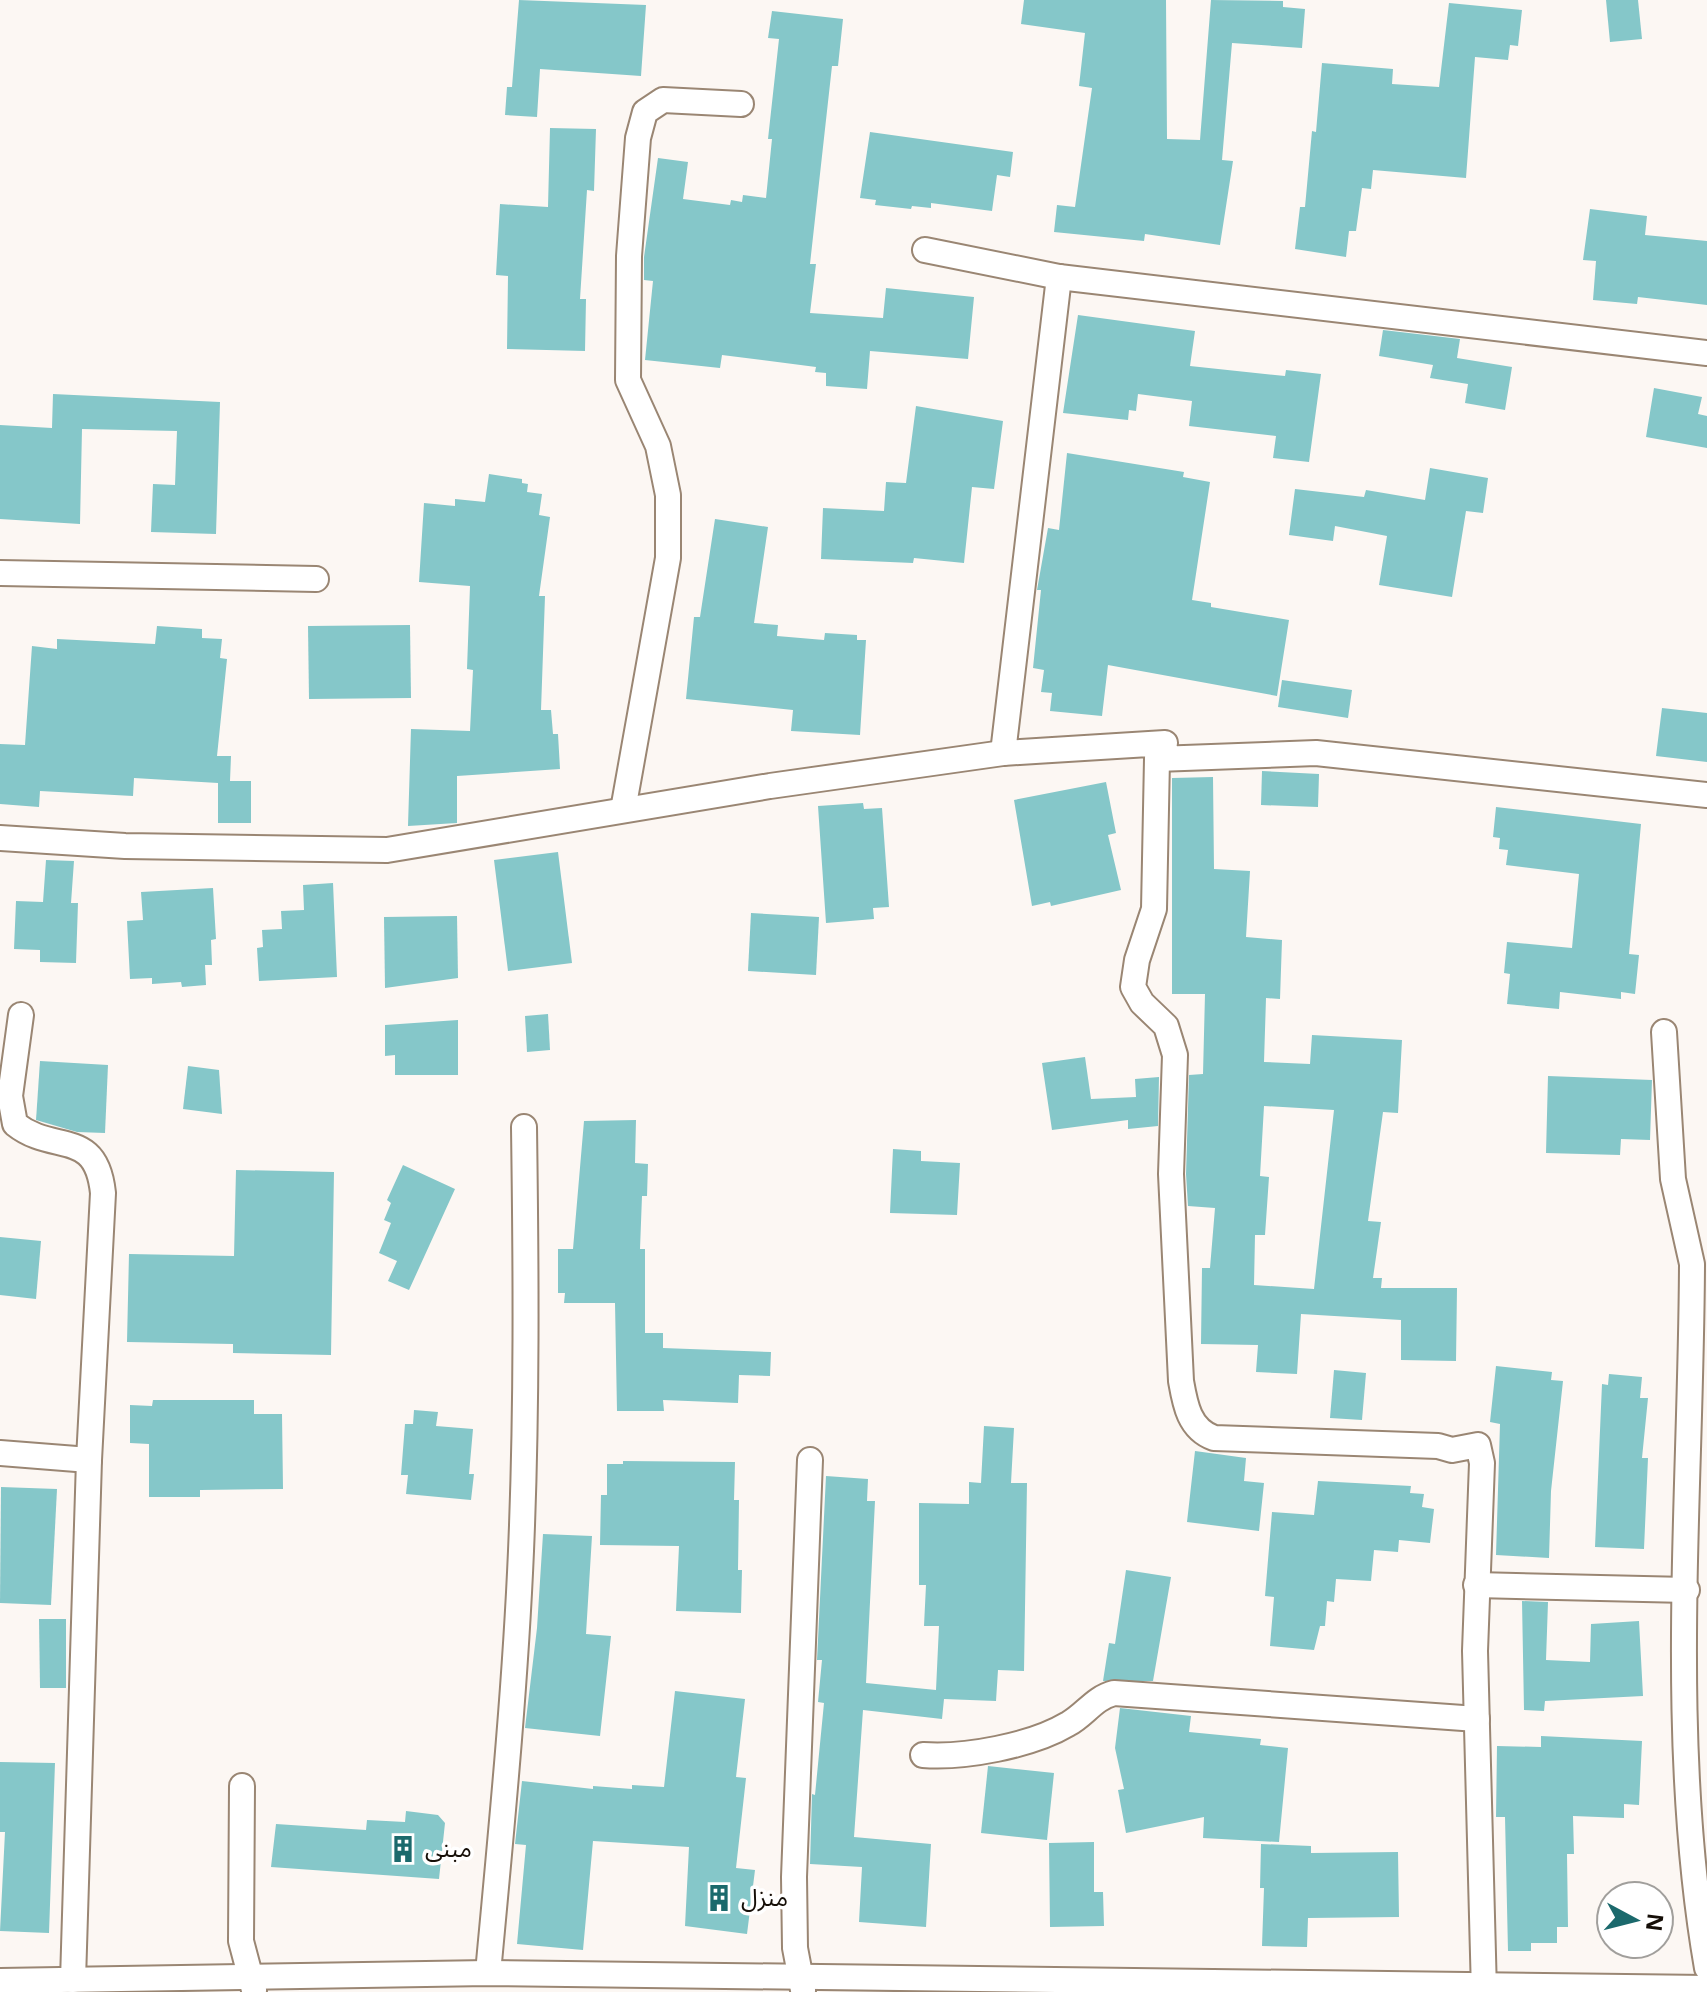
<svg xmlns="http://www.w3.org/2000/svg" width="1707" height="1992" font-family="Georgia,'Noto Sans Arabic',serif">
<rect width="100%" height="100%" fill="#fcf7f3"/>
<g fill="#85c7c9" fill-rule="evenodd">
<path d="M519,0L646,5L641,76L540,69L537,117L505,115L507,87H512Z"/>
<path d="M1024,0H1166L1167,139L1200,140L1211,0L1283,1V7L1305,9L1302,48L1232,43L1222,160L1233,161L1220,245L1145,234L1144,241L1054,232L1057,205L1075,207L1092,88L1079,86L1085,33L1021,24Z"/>
<path d="M1606,0H1638L1642,39L1610,42Z"/>
<path d="M1449,3L1522,10L1518,46L1510,45L1508,60L1475,57L1466,178L1373,170L1371,189L1362,188L1356,231H1349L1346,257L1295,249L1300,207H1305L1312,131L1316,132L1322,63L1393,69L1392,84L1439,87Z"/>
<path d="M772,11L843,19L838,66H832L810,264H816L810,313L883,318L886,288L974,297L968,359L870,351L867,389L826,386V373L815,372L816,367L722,355L720,368L645,360L653,281L644,280V257L658,158L688,162L683,199L730,205L731,200L742,202L743,195L766,198L772,139H768L779,39L768,38Z"/>
<path d="M550,128L596,129L594,191L587,190L580,299H586L585,351L507,349L508,276L496,275L500,204L548,207Z"/>
<path d="M870,132L1013,152L1010,177L997,175L992,211L931,203V208L912,206L911,209L875,205L876,200L860,198Z"/>
<path d="M1590,209L1647,216L1645,235L1707,241V305L1638,297L1637,304L1593,300L1596,261L1583,260Z"/>
<path d="M1078,315L1195,331L1190,366L1285,376L1286,370L1321,374L1309,462L1273,458L1276,436L1189,426L1192,401L1138,394L1136,411L1129,410L1128,420L1063,413Z"/>
<path d="M1383,330L1460,339L1457,358L1512,367L1505,410L1465,403L1468,384L1430,378L1433,365L1379,356Z"/>
<path d="M1654,388L1702,397L1698,414L1707,416V448L1646,437Z"/>
<path d="M53,394L220,402L216,534L151,532L153,484L175,485L177,431L82,429L80,524L0,519V425L52,428Z"/>
<path d="M916,406L1003,421L994,489L972,487L964,563L914,558L913,563L821,559L823,508L884,511L886,482L906,483Z"/>
<path d="M1067,453L1184,472L1183,477L1210,482L1192,600L1211,603V607L1289,620L1277,696L1108,665L1102,716L1050,711L1052,693L1041,692L1044,670L1033,668L1041,590H1037L1048,528L1059,530Z"/>
<path d="M1430,468L1488,478L1483,513L1466,511L1452,597L1379,585L1387,536L1335,526L1333,541L1289,535L1295,489L1364,497L1366,490L1425,500Z"/>
<path d="M489,474L522,479V483L528,484L527,492L542,494L539,515L550,517L539,596H545L541,710H551L553,734H558L560,769L457,776V823L408,826L411,729L470,731L473,670L467,669L470,586L419,582L424,503L455,506V499L485,502Z"/>
<path d="M715,519L768,527L754,623L778,625L777,636L824,640L825,633L857,635V640H866L860,735L791,731L793,710L686,699L694,617H700Z"/>
<path d="M410,625L411,698L309,699L308,626Z"/>
<path d="M157,626L202,629V638L222,639L220,658L227,659L217,756H231L230,781H251V823H218V783L134,778L133,796L40,791L39,807L0,804V744L25,745L32,646L57,649V639L155,644Z"/>
<path d="M1282,680L1352,690L1348,718L1278,707Z"/>
<path d="M1662,708L1707,713V762L1656,756Z"/>
<path d="M1262,771L1319,774L1318,807L1261,805Z"/>
<path d="M1213,777L1214,869L1250,871L1246,937L1282,940L1280,999L1266,998L1264,1062L1310,1064L1312,1035L1402,1040L1398,1113L1383,1112L1368,1221L1381,1222L1373,1278H1382L1381,1288H1457L1456,1361L1401,1360V1320L1301,1314L1297,1374L1256,1372L1258,1345L1201,1344L1202,1268H1210L1215,1208L1188,1206L1186,1174L1189,1075L1203,1074L1205,994H1172V778ZM1264,1106L1334,1110L1314,1289L1254,1285L1255,1235H1265L1269,1177L1260,1176Z"/>
<path d="M1106,782L1116,833L1108,835L1121,890L1051,906L1050,902L1032,906L1014,800Z"/>
<path d="M863,803L864,809L882,808L889,907L873,908L874,919L826,923L818,806Z"/>
<path d="M1496,807L1641,824L1629,954L1639,955L1635,994L1621,992V999L1560,992L1559,1009L1507,1004L1510,974L1504,973L1507,942L1572,948L1579,874L1506,865L1508,850L1499,849L1500,838L1493,837Z"/>
<path d="M558,852L572,963L508,971L494,860Z"/>
<path d="M46,860L74,861L71,903H78L76,963L40,962V950L14,949L16,901L43,902Z"/>
<path d="M333,883L337,977L259,981L257,948L263,947L262,930L282,929L281,911L304,910L303,885Z"/>
<path d="M213,888L216,939L211,940L212,965H205L206,985L182,987L181,982L152,984V978L130,979L127,921L143,920L141,892Z"/>
<path d="M751,913L819,917L816,975L748,971Z"/>
<path d="M457,916L458,978L385,988L384,917Z"/>
<path d="M548,1014L550,1050L527,1052L525,1016Z"/>
<path d="M458,1020V1075H395V1055L385,1056V1025Z"/>
<path d="M1085,1057L1091,1099L1136,1097L1135,1079L1159,1077L1158,1126L1128,1129V1120L1052,1130L1042,1063Z"/>
<path d="M40,1061L108,1065L105,1133L77,1132L36,1120Z"/>
<path d="M188,1066L219,1070L222,1114L183,1109Z"/>
<path d="M1548,1076L1652,1080L1650,1140L1621,1139L1620,1155L1546,1153Z"/>
<path d="M636,1120L635,1163L648,1164L647,1196H642L640,1249H645V1333H663V1348L771,1352L770,1376L739,1375L738,1403L663,1400L664,1411H617L615,1303H564L565,1293H558V1249H573L584,1121Z"/>
<path d="M893,1149L921,1151V1161L960,1163L957,1215L890,1213Z"/>
<path d="M403,1165L455,1189L409,1290L388,1281L397,1261L379,1253L391,1223L384,1220L391,1203L387,1200Z"/>
<path d="M236,1170L334,1172L331,1355L233,1353V1344L127,1342L129,1254L234,1256Z"/>
<path d="M0,1237L41,1241L36,1299L0,1295Z"/>
<path d="M1496,1366L1552,1372L1551,1380L1563,1381L1551,1491L1549,1558L1496,1555L1500,1424L1490,1422Z"/>
<path d="M1334,1370L1366,1373L1362,1420L1330,1418Z"/>
<path d="M1609,1374L1642,1377L1640,1398H1648L1642,1458H1648L1644,1549L1595,1547L1602,1384L1608,1385Z"/>
<path d="M153,1400H254V1414H282L283,1489L200,1490V1497H149V1444L130,1443V1405L152,1406Z"/>
<path d="M414,1410L438,1412L436,1426L473,1429L469,1474H474L471,1500L406,1494L408,1475H401L405,1424H413Z"/>
<path d="M984,1426L1014,1428L1011,1483H1027L1024,1671L998,1670L996,1701L944,1699L942,1719L863,1710L854,1837L931,1844L926,1927L859,1922L862,1867L810,1864L812,1794L815,1795L824,1703L818,1702L822,1660H817L826,1476L868,1479L867,1501H875L866,1683L936,1690L939,1626H924L926,1585H919V1503L969,1504V1482L981,1483Z"/>
<path d="M1195,1451L1246,1458L1244,1481L1264,1483L1259,1531L1187,1522Z"/>
<path d="M623,1461L735,1462L734,1500H739L738,1570H742L741,1613L676,1611L679,1546L600,1545L601,1495H607V1464H623Z"/>
<path d="M1318,1481L1411,1486L1410,1493L1424,1494L1422,1507L1434,1509L1430,1543L1399,1540L1398,1552L1374,1550L1371,1581L1336,1579L1334,1602L1327,1601L1325,1626H1320L1314,1650L1270,1646L1274,1597L1265,1596L1272,1512L1314,1515Z"/>
<path d="M1,1487L57,1489L51,1605L0,1603Z"/>
<path d="M543,1534L592,1536L586,1634L611,1636L600,1736L525,1728L537,1628Z"/>
<path d="M1126,1570L1171,1577L1153,1681H1103L1109,1643L1115,1644Z"/>
<path d="M1522,1601L1548,1602L1546,1660L1590,1662L1591,1624L1639,1621L1643,1696L1545,1701L1544,1711L1524,1710Z"/>
<path d="M39,1619H66V1688H40Z"/>
<path d="M675,1691L745,1699L736,1777L746,1778L736,1868L755,1870L747,1934L685,1926L689,1847L593,1841L583,1950L517,1944L526,1845L515,1844L522,1781L593,1789V1786L632,1789V1785L664,1787Z"/>
<path d="M1120,1708L1191,1716L1189,1732L1261,1739L1260,1745L1288,1748L1279,1842L1203,1838L1204,1817L1126,1833L1118,1790L1124,1789L1115,1748Z"/>
<path d="M1541,1736L1642,1741L1639,1805L1624,1804V1818L1573,1816L1574,1854H1567L1568,1927H1557V1943H1531V1951H1508L1505,1817H1496L1497,1746L1541,1747Z"/>
<path d="M0,1762L55,1763L49,1933L0,1931L5,1832H0Z"/>
<path d="M988,1766L1054,1773L1047,1840L981,1833Z"/>
<path d="M406,1811L438,1815L445,1823L439,1879L271,1867L276,1824L366,1830L367,1820L405,1822Z"/>
<path d="M1094,1842V1892H1103L1104,1926L1050,1927L1049,1843Z"/>
<path d="M1261,1844L1311,1846V1853L1398,1852L1399,1917L1308,1918L1307,1947L1262,1946L1264,1888H1260Z"/>
</g>
<g fill="none" stroke-linecap="round" stroke-linejoin="round">
<g stroke="#9a8673" stroke-width="28">
<g id="minor">
<path d="M925,250L1059,277L1707,353"/>
<path d="M0,573L316,579"/>
<path d="M1003,753L1059,277"/>
<path d="M1157,759L1154,909L1137,960L1133,987L1142,1003L1166,1026L1175,1055L1171,1174L1181,1381C1185,1404 1189,1429 1214,1438L1438,1446L1452,1450L1478,1445L1482,1463L1475,1651L1484,1992"/>
<path d="M623,810L668,558V495L658,446L628,380L629,256L638,138L645,112L663,100L741,104"/>
<path d="M0,838L125,846L387,850L770,786L1003,753L1165,743L1157,759L1316,753L1707,795"/>
<path d="M21,1015L10,1096L15,1124C54,1155 96,1127 103,1193L89,1460L73,1980"/>
<path d="M1664,1032L1673,1179L1692,1264C1691,1496 1667,1738 1707,1968"/>
<path d="M0,1453L89,1460"/>
<path d="M1476,1585L1687,1590"/>
<path d="M923,1755C964,1758 1031,1746 1068,1724C1085,1715 1094,1698 1114,1693L1477,1719"/>
<path d="M242,1786L241,1941L254,1990"/>
<path d="M488,1973C501,1833 515,1692 521,1551C527,1409 526,1268 524,1127"/>
<path d="M0,1981L488,1973L1707,1988"/>
<path d="M803,1990L795,1948L794,1877L810,1460"/>
</g>
</g>
<use href="#minor" stroke="#fff" stroke-width="24"/>
</g>
<defs>
<g id="building-bare" transform="scale(2.16)"><path d="M-4-6H4V6H1V3H-1V6H-4ZM-2.5-4.3h1.7v1.8h-1.7ZM.8-4.3h1.7v1.8H.8ZM-2.5-1h1.7V.8h-1.7ZM.8-1h1.7V.8H.8Z" fill="#1b696c" stroke="#fff" stroke-width="2.5" paint-order="stroke"/></g>
</defs>
<g fill-rule="evenodd">
<use href="#building-bare" x="403" y="1849"/>
<use href="#building-bare" x="719" y="1898"/>
</g>
<g text-anchor="middle" dominant-baseline="central" stroke-width="7" stroke-linejoin="round" paint-order="stroke">
<g font-size="24" fill="#150e07" stroke="#fff" text-anchor="start">
<text x="425" y="1849">مبنى</text>
<text x="741" y="1898">منزل</text>
</g>
</g>
<g transform="translate(1635 1920) rotate(97)"><circle r="38" fill="#ffffff" stroke="#a19f9c" stroke-width="2"/>
<path d="M0-6L14 30L0 20L-14 30Z" fill="#1b696c"/>
<text y="-12" font-size="22" font-weight="bold" text-anchor="middle" fill="#150e07">N</text>
</g>
</svg>
